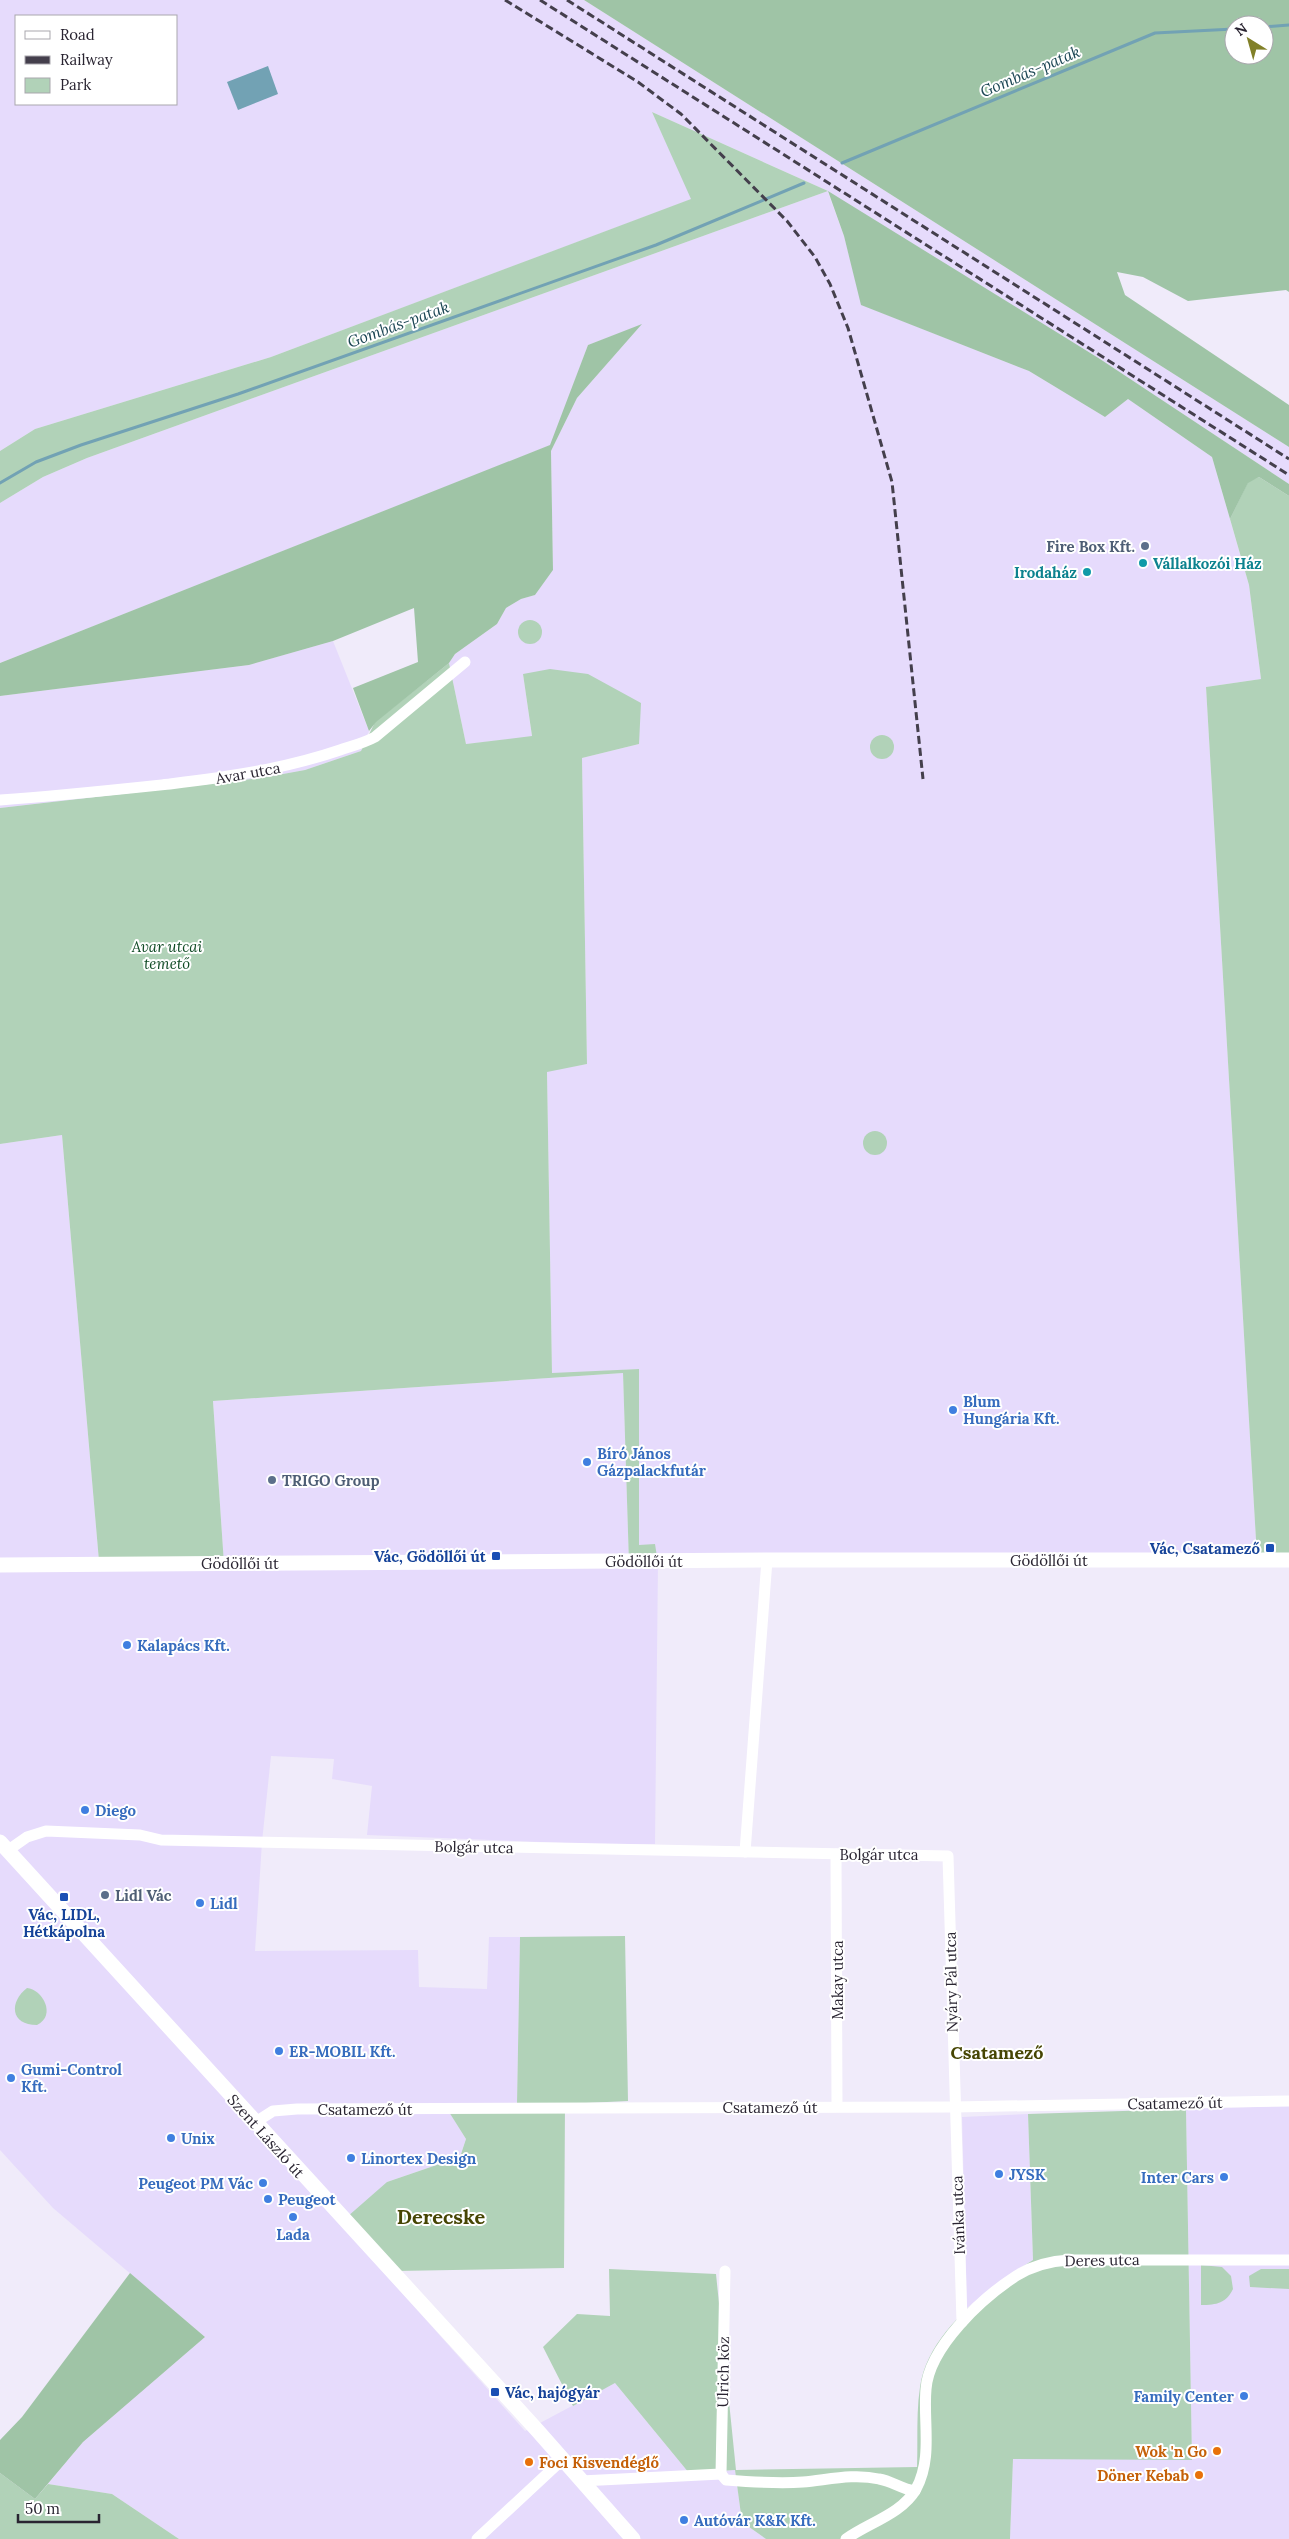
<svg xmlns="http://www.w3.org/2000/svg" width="1289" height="2539" font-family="Lora,serif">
<rect width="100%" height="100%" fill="#f0ebfa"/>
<g fill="#e6dbfc" fill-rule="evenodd">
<path d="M0,0H584L1289,447V484L1100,359L828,192L844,236L862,305L1029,371L1105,417L1128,399L1212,457L1249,585L1261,679L1206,687L1257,1557L658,1563L655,1844H590L367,1835L372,1786L332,1779L334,1759L271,1756L262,1842L255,1951L418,1950L419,1987L487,1989L489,1937H520L517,2103L445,2105L466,2139L460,2157L387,2182L379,2267L525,2431L615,2383L689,2473L735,2470L742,2522L766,2539H179L112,2494L48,2484L83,2442L205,2337L53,2208L0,2150V1144L62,1135L99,1561L224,1564L213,1401L623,1373L629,1563L639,1545V1369L552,1374L547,1071L587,1064L582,758L639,744L523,674L532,737L466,744L449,663L455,654L497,624L506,608L521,599L535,595L553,570L551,451L577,398L641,325L588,345L551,445L0,663V503L43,477L87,458L828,191L652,112L692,199L271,357L35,429L0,451ZM16,16H176V104H16Z"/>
<path d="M333,641L369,731L361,751L305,770L261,778L0,808V696L249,665Z"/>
<path d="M1289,2106V2539H1010L1013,2459H1192L1186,2109Z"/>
<path d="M1028,2114L1033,2260L1003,2279L967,2308L962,2117Z"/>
</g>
<g fill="#b1d2b8">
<path d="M652,112L828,191L87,458L43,477L0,503V451L35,429L271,357L691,199Z"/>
<path d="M1259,477L1289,496V1556L1257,1557L1206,687L1261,679L1249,585L1230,519L1248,482Z"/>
<circle cx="530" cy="632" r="12"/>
<path d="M449,663L466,744L532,736L523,674L550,669L588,674L641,703L639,744L582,758L587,1064L547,1072L552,1373L639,1369V1545L655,1544L658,1563L629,1564L623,1373L213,1401L224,1564L99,1561L62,1135L0,1144V808L261,778L305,770L361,751L375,722Z"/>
<circle cx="882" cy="747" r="12"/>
<circle cx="875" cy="1143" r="12"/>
<path d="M625,1936L628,2101L565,2104L564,2268L396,2271L347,2217L387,2182L460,2157L466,2139L444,2104L517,2103L520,1937Z"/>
<path d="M27,1988C42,1989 57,2015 37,2025C10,2025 9,2002 27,1988Z"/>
<path d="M1186,2109L1192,2460L1013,2459L1010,2539H766L742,2522L735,2470L689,2473L615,2383L573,2406L543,2347L577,2314L610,2316L609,2269L716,2274L736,2470L917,2467C918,2441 916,2413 920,2387C928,2331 989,2288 1033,2260L1028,2114Z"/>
<path d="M1201,2265L1222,2267L1231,2276L1233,2289C1226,2303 1217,2305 1201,2305Z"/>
<path d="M1261,2269H1289V2289L1250,2287L1249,2276Z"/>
<path d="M0,2473L35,2499L48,2484L112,2494L179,2539H0Z"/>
</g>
<g fill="#9fc4a6" fill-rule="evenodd">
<path d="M584,0H1289V292L1286,290L1188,301L1143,277L1117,272L1125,295L1289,405V447ZM1234,25H1264V55H1234Z"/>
<path d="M828,191L1100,359L1289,484V496L1259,477L1248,483L1230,519L1212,457L1128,399L1105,417L1029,371L861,305L844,236Z"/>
<path d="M642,324L577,398L551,451L553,570L535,595L521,599L506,608L497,624L455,654L449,663L376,722L369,731L353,688L418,662L414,608L333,641L249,665L0,696V663L550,445L588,345Z"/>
<path d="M130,2273L205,2337L83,2442L35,2499L0,2473V2440L22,2417Z"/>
</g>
<path fill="#72a2b4" d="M268,66L278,94L238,110L227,82Z"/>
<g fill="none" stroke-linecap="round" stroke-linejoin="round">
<g stroke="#72a2b4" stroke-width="3">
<path d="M1264,27L1289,25"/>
<path d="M842,163L1155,33L1234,29"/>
<path d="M0,483L36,462L81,445L238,394L656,245L804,183"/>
</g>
<g stroke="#fff" stroke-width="11">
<path d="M0,800C57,796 113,790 170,784C228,777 284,769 340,750C352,746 364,743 375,737L465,662"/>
<path d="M7,1851L27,1837L46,1831L140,1835L161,1840L948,1856L962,2322"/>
<path d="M745,1852L767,1560"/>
<path d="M836,1854L837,2106"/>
<path d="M254,2123L273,2111L297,2109L954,2107L1289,2101"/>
<path d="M721,2474L725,2271"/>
<path d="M721,2474L726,2480C751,2482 777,2484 803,2482C827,2480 854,2473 879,2479C892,2481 901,2489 915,2491"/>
<path d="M581,2481L721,2474"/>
<path d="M477,2539L562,2460"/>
<path d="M846,2539C868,2523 902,2514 916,2489C933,2458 923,2422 926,2389C929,2347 982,2298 1016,2276C1032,2266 1050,2261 1069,2260H1289"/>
</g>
<g stroke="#fff" stroke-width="15">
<path d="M0,1565L767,1560H1289"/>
<path d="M0,1842L537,2430L633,2539"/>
</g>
<g stroke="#443f4c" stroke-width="3" stroke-dasharray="8 4" stroke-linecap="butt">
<path d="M505,0L638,82L681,114L787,221L815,257L830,284L848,328L892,482L923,779"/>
<path d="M540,0L1289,475"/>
<path d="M567,0L1289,459"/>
</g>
</g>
<g fill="#5c6f8a" stroke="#fff" stroke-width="2">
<circle cx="1145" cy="546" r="5"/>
<circle cx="272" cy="1480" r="5"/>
<circle cx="105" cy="1895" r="5"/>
</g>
<g fill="#0f9aa8" stroke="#fff" stroke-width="2">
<circle cx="1143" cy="563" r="5"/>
<circle cx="1087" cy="572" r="5"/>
</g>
<g fill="#3f7fe0" stroke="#fff" stroke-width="2">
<circle cx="953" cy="1410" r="5"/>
<circle cx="587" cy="1462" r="5"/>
<circle cx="127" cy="1645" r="5"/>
<circle cx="85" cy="1810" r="5"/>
<circle cx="200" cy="1903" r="5"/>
<circle cx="279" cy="2051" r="5"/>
<circle cx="11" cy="2078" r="5"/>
<circle cx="171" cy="2138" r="5"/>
<circle cx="351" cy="2158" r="5"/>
<circle cx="999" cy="2174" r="5"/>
<circle cx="1224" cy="2177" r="5"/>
<circle cx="263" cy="2183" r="5"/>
<circle cx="268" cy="2199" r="5"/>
<circle cx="293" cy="2217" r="5"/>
<circle cx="1244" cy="2396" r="5"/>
<circle cx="684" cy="2520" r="5"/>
</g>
<g fill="#1a4fb4" stroke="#fff" stroke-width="2">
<rect x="1265" y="1543" width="10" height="10" rx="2.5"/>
<rect x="491" y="1551" width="10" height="10" rx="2.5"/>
<rect x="59" y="1892" width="10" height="10" rx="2.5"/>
<rect x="490" y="2387" width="10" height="10" rx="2.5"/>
</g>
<g fill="#e8710a" stroke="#fff" stroke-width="2">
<circle cx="1217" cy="2451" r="5"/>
<circle cx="529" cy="2462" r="5"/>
<circle cx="1199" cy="2475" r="5"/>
</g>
<g text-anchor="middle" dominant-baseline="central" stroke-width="4" stroke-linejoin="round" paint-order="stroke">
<g font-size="15" font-weight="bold" fill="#4e5e75" stroke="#fff" text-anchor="start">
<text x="1135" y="546" text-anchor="end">Fire Box Kft.</text>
<text x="282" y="1480">TRIGO Group</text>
<text x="115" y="1895">Lidl Vác</text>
</g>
<g font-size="15" font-weight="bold" fill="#0d838f" stroke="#fff" text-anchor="start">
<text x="1153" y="563">Vállalkozói Ház</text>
<text x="1077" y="572" text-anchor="end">Irodaház</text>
</g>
<g font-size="15" fill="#292431" stroke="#fff">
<text transform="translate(248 773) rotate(-10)">Avar utca</text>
<text x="1049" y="1560">Gödöllői út</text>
<text x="644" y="1561">Gödöllői út</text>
<text x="240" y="1563">Gödöllői út</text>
<text transform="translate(474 1847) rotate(1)">Bolgár utca</text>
<text x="879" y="1854">Bolgár utca</text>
<text transform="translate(837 1980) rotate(-90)">Makay utca</text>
<text transform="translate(951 1982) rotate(-91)">Nyáry Pál utca</text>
<text transform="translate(1175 2103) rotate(-1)">Csatamező út</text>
<text x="770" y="2107">Csatamező út</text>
<text x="365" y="2109">Csatamező út</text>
<text transform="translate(266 2136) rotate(48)">Szent László út</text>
<text transform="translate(958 2215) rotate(-92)">Ivánka utca</text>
<text transform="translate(1102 2260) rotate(-1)">Deres utca</text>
<text transform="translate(723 2372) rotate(-89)">Ulrich köz</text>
</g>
<g font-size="15" font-style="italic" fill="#104b25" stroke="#fff">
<text x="167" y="946">Avar utcai<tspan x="167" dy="17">temető</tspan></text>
</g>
<g font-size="15" font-weight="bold" fill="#366cbe" stroke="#fff" text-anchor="start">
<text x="963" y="1401">Blum<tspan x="963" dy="17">Hungária Kft.</tspan></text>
<text x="597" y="1453">Bíró János<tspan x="597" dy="17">Gázpalackfutár</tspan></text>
<text x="137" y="1645">Kalapács Kft.</text>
<text x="95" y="1810">Diego</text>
<text x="210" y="1903">Lidl</text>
<text x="289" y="2051">ER-MOBIL Kft.</text>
<text x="21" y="2069">Gumi-Control<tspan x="21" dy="17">Kft.</tspan></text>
<text x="181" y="2138">Unix</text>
<text x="361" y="2158">Linortex Design</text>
<text x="1009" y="2174">JYSK</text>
<text x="1214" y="2177" text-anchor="end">Inter Cars</text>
<text x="253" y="2183" text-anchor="end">Peugeot PM Vác</text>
<text x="278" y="2199">Peugeot</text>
<text x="293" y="2234" text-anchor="middle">Lada</text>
<text x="1234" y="2396" text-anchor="end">Family Center</text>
<text x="694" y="2520">Autóvár K&amp;K Kft.</text>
</g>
<g font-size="15" font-weight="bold" fill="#164399" stroke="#fff" text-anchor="end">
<text x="1260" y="1548">Vác, Csatamező</text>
<text x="486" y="1556">Vác, Gödöllői út</text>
<text x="64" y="1914" text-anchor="middle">Vác, LIDL,<tspan x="64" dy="17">Hétkápolna</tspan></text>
<text x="505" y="2392" text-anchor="start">Vác, hajógyár</text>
</g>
<g font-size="15" font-weight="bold" fill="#c56008" stroke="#fff" text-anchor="end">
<text x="1207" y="2451">Wok 'n Go</text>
<text x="539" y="2462" text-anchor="start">Foci Kisvendéglő</text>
<text x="1189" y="2475">Döner Kebab</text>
</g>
<g font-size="16" font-style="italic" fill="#1a4553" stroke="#fff">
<text transform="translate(1030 71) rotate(-23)">Gombás-patak</text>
<text transform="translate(398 324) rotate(-20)">Gombás-patak</text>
</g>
<g font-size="18" font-weight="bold" fill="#464503" stroke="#fff">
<text x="997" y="2052">Csatamező</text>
</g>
<g font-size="20" font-weight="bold" fill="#464503" stroke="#fff">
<text x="441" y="2216">Derecske</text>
</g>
</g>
<rect x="15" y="15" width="162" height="90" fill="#ffffff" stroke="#a9a7ad"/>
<rect x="25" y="31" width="25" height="8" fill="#ffffff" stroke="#a9a7ad"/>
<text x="60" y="40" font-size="15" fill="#292431">Road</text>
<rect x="25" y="56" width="25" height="8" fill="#443f4c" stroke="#a9a7ad"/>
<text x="60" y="65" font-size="15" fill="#292431">Railway</text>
<rect x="25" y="78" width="25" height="15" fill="#b1d2b8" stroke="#a9a7ad"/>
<text x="60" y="90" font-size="15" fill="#292431">Park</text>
<g transform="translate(1249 40) rotate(323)"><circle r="24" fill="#ffffff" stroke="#a9a7ad"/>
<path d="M0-4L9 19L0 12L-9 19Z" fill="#818028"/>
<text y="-8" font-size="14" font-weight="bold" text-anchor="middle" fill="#292431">N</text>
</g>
<path d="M18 2514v8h81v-8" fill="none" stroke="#292431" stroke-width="2.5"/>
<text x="25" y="2514" font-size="15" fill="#292431" stroke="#ffffff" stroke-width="4" paint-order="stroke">50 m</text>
</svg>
